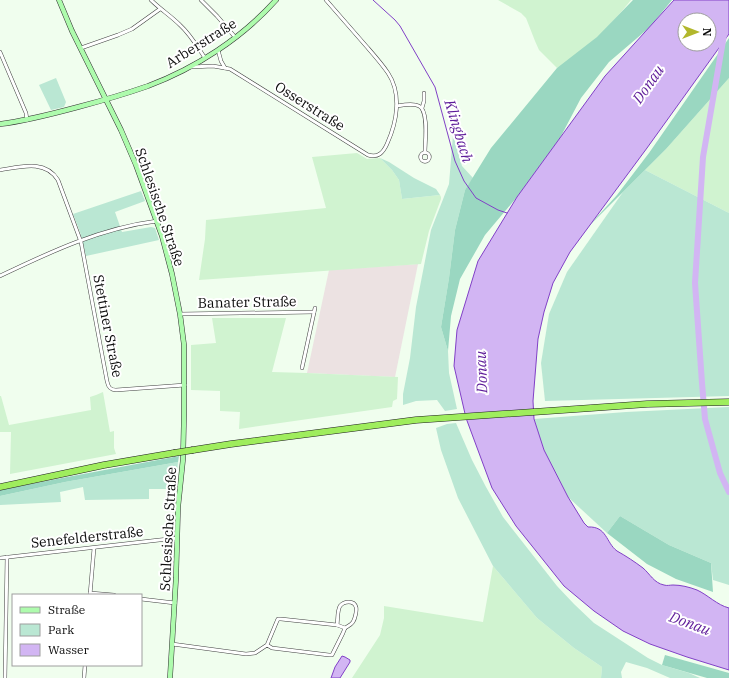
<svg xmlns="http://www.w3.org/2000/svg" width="729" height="678" font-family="'IBM Plex Serif',serif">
<rect width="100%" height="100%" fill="#f0feee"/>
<path fill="#ece2e2" d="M418,264L395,377L307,373L329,270Z"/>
<g fill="#d0f3d0">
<path d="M498,0H631L622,11L600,35L569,61L557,68L539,50L535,41L526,18L521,13Z"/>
<path d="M729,78V213L645,170L666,149Z"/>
<path d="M357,153L367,159L380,158L392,170L399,180L402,199L440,195L441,197V199L429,231L421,264L199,280L205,239L206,220L326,208L312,157Z"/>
<path d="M212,318H286L272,372L307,373L398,377L397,399L393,401L392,407L239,429L240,412L220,411V391L191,390V345L216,343Z"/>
<path d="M103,392L110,432L114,431V448L116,454L10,474L11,432H0V396H1L9,425L91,410L90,397L96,395Z"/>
<path d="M493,566L537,618L574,648L602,667L601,678H352L380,635L384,618V606L483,622Z"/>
</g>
<g fill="#bae7d3">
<path d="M56,78L66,102L64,107L51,110L39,85Z"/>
<path d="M453,135L462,166L473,178L465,190L455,230L449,278L441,327L448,351L449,373L457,409L445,411L437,400L416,401L403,405V394L410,358L416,307L431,230L449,184Z"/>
<path d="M380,158L389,162L414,178L436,189L440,195L402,199L399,180L392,170Z"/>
<path d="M645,170L729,213V396L545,401L541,363L549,314L567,272L623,192Z"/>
<path d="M141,191L145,201L115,212L122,232L151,227L155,228L159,240L86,256L80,232L73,214Z"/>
<path d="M729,407V585L713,580L711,563L669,545L620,516L607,533L568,497L544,450L534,419L626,412Z"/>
<path d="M456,423L472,460L486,487L503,517L557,586L574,604L594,623L648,658L662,665L689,673L700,678H670L647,668L626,662L621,672L622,678H601L602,667L574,648L537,618L493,566L458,498L441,450L436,428L447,424Z"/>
<path d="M178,462L175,489H149V499L85,500L83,487L60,492L61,502L0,505V496L65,482Z"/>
</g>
<g fill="#9ad7c1">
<path d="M633,0H672L650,27L609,62L581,98L560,138L517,197L485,235L460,279L451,316L448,351L441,327L449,278L455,230L465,190L491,148L529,102L557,68L597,37Z"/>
<path d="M729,38V78L666,149L585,230L617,195L649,153Z"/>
<path d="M179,456L178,462L65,482L0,496V490L62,478Z"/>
<path d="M620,516L669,545L711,563L713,592L676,579L647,564L607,533Z"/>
<path d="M665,655L729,673V678H707L662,665Z"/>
</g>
<g fill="#d2b5f3" stroke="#8140c7" fill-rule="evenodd">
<path d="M674,0H729V34L647,148L570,252L553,283L544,312L538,339L533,401L534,419L544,450L568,497L584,523L588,527C607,526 606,543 617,551C626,556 635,562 643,568C650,574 654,583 664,585C667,586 670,585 673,585C681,585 689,587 697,590C708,595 717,605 729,608V670L687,657L650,644L623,631L594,611L564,586L516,526L492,488L466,418L454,366L457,330L478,261L517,197L605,76ZM685,20H709V44H685Z"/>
<path d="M342,656L345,657L350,660V662L340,678H331L335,667Z"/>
</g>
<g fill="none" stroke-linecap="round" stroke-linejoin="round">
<path stroke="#8140c7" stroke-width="1" d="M373,0L395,20L400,26L435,87L455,161L464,181L476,198L498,210L507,213"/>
<path stroke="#d2b5f3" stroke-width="6" d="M724,35L703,157L695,283L702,383L705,419L720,473L729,492"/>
<g stroke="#404040" stroke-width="4">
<g id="street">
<path d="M151,0C160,9 171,16 180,25C190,34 197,46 205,58"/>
<path d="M201,0L217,16L235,37"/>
<path d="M81,48L118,35L132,29L160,9"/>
<path d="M218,50L221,61L225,68"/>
<path d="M0,52L26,113L27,120"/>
<path d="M191,67L213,66L230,69L368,155C378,158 383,153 387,144C397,122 402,94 388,73C382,64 374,55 367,47C353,31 340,16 326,0"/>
<path d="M397,106C403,105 413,103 419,106C429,111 425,142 425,152"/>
<path d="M422,108L424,101V93"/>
<circle cx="425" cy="157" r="4.5"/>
<path d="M0,170C20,167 45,159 58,180L81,242L107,381C108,387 110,390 116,390L185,385"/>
<path d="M0,276C50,252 101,228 157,221"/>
<path d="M180,314L314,312"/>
<path d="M302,368L315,308"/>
<path d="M0,558L177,538"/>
<path d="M90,593L114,595"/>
<path d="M90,595L94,548"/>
<path d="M141,599L175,603"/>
<path d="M337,625C338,620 337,611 340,606C344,601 354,600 356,607C357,610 355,619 353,622C351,625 348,626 345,628"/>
<path d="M172,644L246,654L255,653L267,645L272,648L329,655H332L343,633L345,628L337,625L281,619H278L277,621L267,645"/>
<path d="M5,678L7,557"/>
<path d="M84,678L85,665"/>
</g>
</g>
<g stroke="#2f2f2f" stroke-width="5.5">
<g id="secondary">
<path d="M59,0L72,31L121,130L136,165L162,236L172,274L180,314L184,345V415L183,459L178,507L176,578L170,678"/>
<path d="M0,124C26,121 52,114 78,107C101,101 125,94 148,86C196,68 242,38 276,0"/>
</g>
</g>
<g stroke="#1e1e1e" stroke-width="7">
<g id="highway">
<path d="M193,450L231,444L416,420L591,408L647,404L729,402"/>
<path d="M0,487L104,465L174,453"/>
</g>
</g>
<use href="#street" stroke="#fff" stroke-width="3"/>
<use href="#secondary" stroke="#aefbad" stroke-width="4.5"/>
<use href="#highway" stroke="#9fed5d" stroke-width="6"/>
<g stroke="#1e1e1e" stroke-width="7" stroke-linecap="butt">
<path id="highway-bridge" d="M174,453L193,450"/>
</g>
<use href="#highway-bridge" stroke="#9fed5d" stroke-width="6"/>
</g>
<g text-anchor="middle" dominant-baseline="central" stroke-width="4" stroke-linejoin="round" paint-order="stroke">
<g font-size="14" fill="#0d0d0d" stroke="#fff">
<text transform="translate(201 43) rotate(-32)">Arberstraße</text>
<text transform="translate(310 106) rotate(32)">Osserstraße</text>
<text transform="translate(160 207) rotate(71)">Schlesische Straße</text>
<text transform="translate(247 302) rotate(-1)">Banater Straße</text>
<text transform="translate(108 326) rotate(79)">Stettiner Straße</text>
<text transform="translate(168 529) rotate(-87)">Schlesische Straße</text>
<text transform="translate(87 537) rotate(-6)">Senefelderstraße</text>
</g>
<g font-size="15" font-style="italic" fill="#5e1c99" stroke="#fff">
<text transform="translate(648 84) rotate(-55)">Donau</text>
<text transform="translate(459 131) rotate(73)">Klingbach</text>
<text transform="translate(481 372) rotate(-92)">Donau</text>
<text transform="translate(690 623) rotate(20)">Donau</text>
</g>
</g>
<rect x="12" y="594" width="130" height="72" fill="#ffffff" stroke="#9e9e9e"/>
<rect x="20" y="607" width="20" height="6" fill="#aefbad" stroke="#9e9e9e"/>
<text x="48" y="614" font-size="12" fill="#0d0d0d">Straße</text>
<rect x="20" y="624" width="20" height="12" fill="#bae7d3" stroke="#9e9e9e"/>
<text x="48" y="634" font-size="12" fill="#0d0d0d">Park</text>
<rect x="20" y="644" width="20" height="12" fill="#d2b5f3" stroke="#9e9e9e"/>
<text x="48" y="654" font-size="12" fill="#0d0d0d">Wasser</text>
<g transform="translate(697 32) rotate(90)"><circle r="19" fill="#ffffff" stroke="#9e9e9e"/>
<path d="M0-3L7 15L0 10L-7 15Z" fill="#b2b72c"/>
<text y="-6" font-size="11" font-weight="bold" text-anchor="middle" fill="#0d0d0d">N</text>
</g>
</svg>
